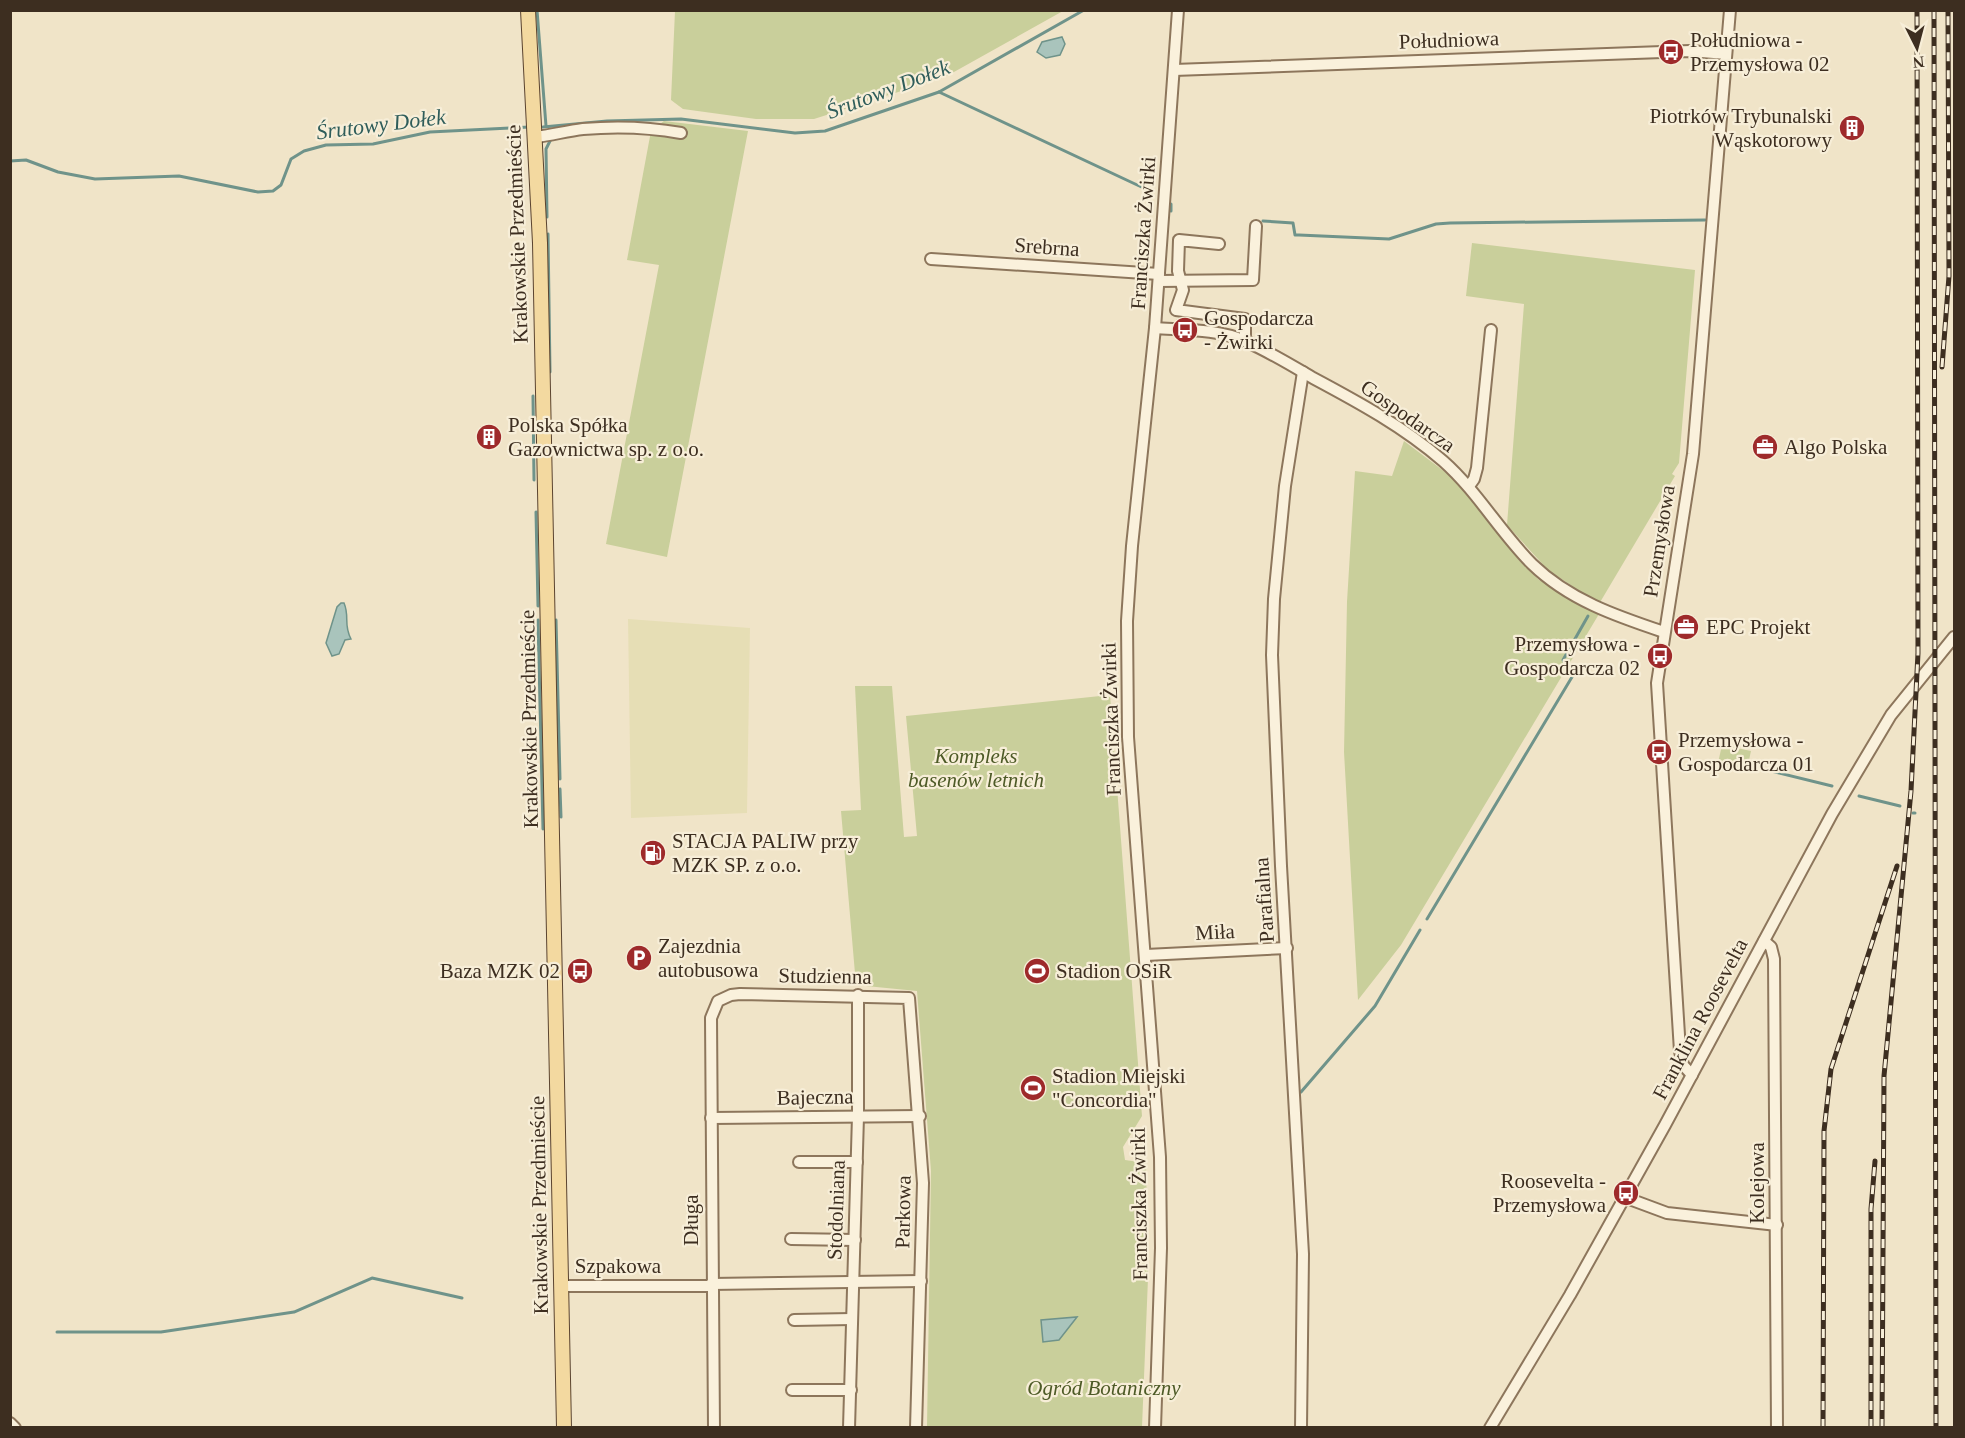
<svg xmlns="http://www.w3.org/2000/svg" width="1965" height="1438" font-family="'Times New Roman',serif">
<rect width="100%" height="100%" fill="#f0e4c8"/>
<path fill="#e6deb5" d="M628,619L750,628L747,813L631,818Z"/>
<g fill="#c9cf9b">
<path d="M675,11V10L1063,11L945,77L814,119H756L683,109L671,100Z"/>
<path d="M664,121L748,131L667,557L606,544L659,265L627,260L651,131Z"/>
<path d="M1472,243L1695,270L1679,463L1672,474L1675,476L1599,604L1548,570L1507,525L1524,304L1466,296Z"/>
<path d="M1404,441L1449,475L1468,494L1518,559L1539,580L1599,614L1401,945L1358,1000L1344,752L1347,602L1355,471L1392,476Z"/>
<path d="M855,686H892L904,837L917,836L906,716L1110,695L1142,1116L1123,1147L1125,1160L1146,1163L1148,1278L1142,1427H927L931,1171L917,991L856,985L841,811L861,810Z"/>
<path d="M1722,745L1751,751L1747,769L1718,763Z"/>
</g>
<g fill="#a9c4bc" stroke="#6f938a" stroke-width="1.5">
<path d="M1062,37L1065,44L1060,55L1046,58L1037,52L1042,42Z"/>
<path d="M341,603H344C350,617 343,624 351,639L345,640L339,654L332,656L326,643L337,607Z"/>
<path d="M1077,1317L1059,1340L1043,1342L1041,1320Z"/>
</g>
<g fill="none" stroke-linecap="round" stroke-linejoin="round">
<g stroke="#6f938a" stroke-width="3">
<path d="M537,10L546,126"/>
<path d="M939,92L1150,191"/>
<path d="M543,127L607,121L681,119L795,133L825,131L939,92L1084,10"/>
<path d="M10,161L26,160L58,172L95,179L179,176L258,192L273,191L281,185L291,159L304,151L326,145L373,144L430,132L530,127"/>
<path d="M1171,211V204"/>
<path d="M547,217L546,149L551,139"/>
<path d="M1263,221L1293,223L1295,235H1299L1389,239L1436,224L1450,223L1705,220"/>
<path d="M548,234L550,372"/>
<path d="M533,396L534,480"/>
<path d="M536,512L538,606"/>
<path d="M538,620L543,829"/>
<path d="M556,620L560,779"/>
<path d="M1568,668L1563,660L1588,616"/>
<path d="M1763,769L1832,786"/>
<path d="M560,789L561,817"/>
<path d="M1859,796L1900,806"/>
<path d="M1913,813H1915"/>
<path d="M1427,919L1575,672L1573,671"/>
<path d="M1301,1092L1375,1006L1420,930"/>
<path d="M57,1332H161L294,1312L372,1278L462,1298"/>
</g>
<g stroke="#8d765c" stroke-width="14">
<g id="minor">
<path d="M1174,70L1690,51L1726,54"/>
<path d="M536,137C552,135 567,131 583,129C616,126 648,127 681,133"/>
<path d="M1219,244L1179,240L1178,271L1183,290L1176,310L1245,319V341"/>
<path d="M931,259L1159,274"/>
<path d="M1159,281L1253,280L1256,226"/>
<path d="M1155,328C1184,330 1218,329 1245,341C1268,351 1291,365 1313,378C1358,402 1404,427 1443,461C1477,491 1500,532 1532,564C1569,600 1616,616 1664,632"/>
<path d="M1469,486L1474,479L1477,468L1491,330"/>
<path d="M1764,941L1771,947L1774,959L1777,1428"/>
<path d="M1146,955L1287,948"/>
<path d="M1692,1075L1683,1065L1680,1051L1657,683L1693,454L1730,10"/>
<path d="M711,1118L920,1116"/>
<path d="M799,1162H857"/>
<path d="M1624,1197L1667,1213L1777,1225"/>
<path d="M791,1239L855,1240"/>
<path d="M711,1284L921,1281"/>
<path d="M561,1286H711"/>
<path d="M794,1320L852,1319"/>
<path d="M792,1390H851"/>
<path d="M10,1423L15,1428"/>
<path d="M714,1428L711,1018L718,1001L731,995L740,994L909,998L923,1183L916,1428"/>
<path d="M849,1428L858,1116V995"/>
<path d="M1155,1428L1161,1248L1160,1157L1128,737L1127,621L1132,546L1155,328L1178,10"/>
<path d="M1301,1428L1303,1254L1281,866L1272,655L1274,599L1285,486L1303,372"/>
<path d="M1490,1428L1570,1295L1665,1125L1832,814L1891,715L1954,637"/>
</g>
</g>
<g stroke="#5b4430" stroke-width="16">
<path id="major" d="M528,10L540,243L564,1428"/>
</g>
<use href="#minor" stroke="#faf1dc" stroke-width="10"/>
<use href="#major" stroke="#f3d9a0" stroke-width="14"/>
<g stroke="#3d2e20" stroke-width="5">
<g id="rail">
<path d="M1934,10L1936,1428"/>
<path d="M1942,367L1949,276L1948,10"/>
<path d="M1823,1428L1824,1131L1831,1069L1897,866"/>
<path d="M1871,1428V1209L1875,1161"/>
<path d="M1882,1428L1884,1076L1911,791L1918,653L1917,10"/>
</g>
</g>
<use href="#rail" stroke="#f7eed8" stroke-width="3" stroke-dasharray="9" stroke-linecap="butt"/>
</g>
<defs>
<g id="bus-disc" transform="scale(1.35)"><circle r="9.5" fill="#9e2a2b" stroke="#f7eed8"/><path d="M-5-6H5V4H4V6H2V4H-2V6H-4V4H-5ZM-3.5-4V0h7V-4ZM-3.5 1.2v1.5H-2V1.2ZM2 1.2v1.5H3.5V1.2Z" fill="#fff"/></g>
<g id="building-disc" transform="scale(1.35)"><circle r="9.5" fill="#9e2a2b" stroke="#f7eed8"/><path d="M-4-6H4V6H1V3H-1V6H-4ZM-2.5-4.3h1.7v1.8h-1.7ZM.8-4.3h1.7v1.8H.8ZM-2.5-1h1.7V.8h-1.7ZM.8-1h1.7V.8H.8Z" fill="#fff"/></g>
<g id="office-disc" transform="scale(1.35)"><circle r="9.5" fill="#9e2a2b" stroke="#f7eed8"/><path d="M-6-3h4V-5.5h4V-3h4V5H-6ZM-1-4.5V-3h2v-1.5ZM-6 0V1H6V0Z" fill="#fff"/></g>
<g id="fuel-disc" transform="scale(1.35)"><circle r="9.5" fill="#9e2a2b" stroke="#f7eed8"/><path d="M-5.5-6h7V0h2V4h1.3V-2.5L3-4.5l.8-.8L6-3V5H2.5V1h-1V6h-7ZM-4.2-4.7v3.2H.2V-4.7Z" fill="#fff"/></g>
<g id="parking-disc" transform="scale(1.35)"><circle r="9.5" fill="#9e2a2b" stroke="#f7eed8"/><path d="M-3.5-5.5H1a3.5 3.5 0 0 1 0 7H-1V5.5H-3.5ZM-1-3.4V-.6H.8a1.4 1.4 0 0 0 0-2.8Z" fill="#fff"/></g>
<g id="stadium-disc" transform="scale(1.35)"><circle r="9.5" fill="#9e2a2b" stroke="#f7eed8"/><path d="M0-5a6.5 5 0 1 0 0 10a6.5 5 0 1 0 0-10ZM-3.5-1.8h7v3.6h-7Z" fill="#fff"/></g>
</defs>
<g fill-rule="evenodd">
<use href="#bus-disc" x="1671" y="52"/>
<use href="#building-disc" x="1852" y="128"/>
<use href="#bus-disc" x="1185" y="330"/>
<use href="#building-disc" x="489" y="437"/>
<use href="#office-disc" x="1765" y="447"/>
<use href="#office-disc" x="1686" y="627"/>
<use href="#bus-disc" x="1660" y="656"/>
<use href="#bus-disc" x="1659" y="752"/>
<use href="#fuel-disc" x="653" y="853"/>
<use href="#parking-disc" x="639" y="958"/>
<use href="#bus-disc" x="580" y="971"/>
<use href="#stadium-disc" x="1037" y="971"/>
<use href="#stadium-disc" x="1033" y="1088"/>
<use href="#bus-disc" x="1626" y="1193"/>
</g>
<g text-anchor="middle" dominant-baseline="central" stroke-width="4.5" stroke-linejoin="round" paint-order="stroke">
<g font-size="21" fill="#3d2e20" stroke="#f7eed8">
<text transform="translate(1449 40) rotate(-2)">Południowa</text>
<text transform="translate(1143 233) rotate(-86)">Franciszka Żwirki</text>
<text transform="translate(517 234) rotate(-92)">Krakowskie Przedmieście</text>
<text transform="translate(1047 247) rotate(4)">Srebrna</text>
<text transform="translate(1408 416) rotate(35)">Gospodarcza</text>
<text transform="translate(1659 541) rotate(-81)">Przemysłowa</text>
<text transform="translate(529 719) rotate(-91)">Krakowskie Przedmieście</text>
<text transform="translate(1111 719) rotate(-92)">Franciszka Żwirki</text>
<text transform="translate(1264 900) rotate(-94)">Parafialna</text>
<text transform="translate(1215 932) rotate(-3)">Miła</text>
<text transform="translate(825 976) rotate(1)">Studzienna</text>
<text transform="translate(1700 1019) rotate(-62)">Franklina Roosevelta</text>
<text transform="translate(815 1097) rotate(-1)">Bajeczna</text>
<text transform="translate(1757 1183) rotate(-90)">Kolejowa</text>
<text transform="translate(1139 1204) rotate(-91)">Franciszka Żwirki</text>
<text transform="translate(539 1205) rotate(-91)">Krakowskie Przedmieście</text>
<text transform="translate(836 1210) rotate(-88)">Stodolniana</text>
<text transform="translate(903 1212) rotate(-89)">Parkowa</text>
<text transform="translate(691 1220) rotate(-90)">Długa</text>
<text x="618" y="1266">Szpakowa</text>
</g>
<g font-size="21" fill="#3d2e20" stroke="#f7eed8" text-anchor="start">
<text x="1690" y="40">Południowa -<tspan x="1690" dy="24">Przemysłowa 02</tspan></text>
<text x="1832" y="116" text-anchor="end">Piotrków Trybunalski<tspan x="1832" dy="24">Wąskotorowy</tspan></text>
<text x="1204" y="318">Gospodarcza<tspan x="1204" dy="24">- Żwirki</tspan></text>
<text x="508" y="425">Polska Spółka<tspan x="508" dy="24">Gazownictwa sp. z o.o.</tspan></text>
<text x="1784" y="447">Algo Polska</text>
<text x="1706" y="627">EPC Projekt</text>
<text x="1640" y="644" text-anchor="end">Przemysłowa -<tspan x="1640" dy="24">Gospodarcza 02</tspan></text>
<text x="1678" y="740">Przemysłowa -<tspan x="1678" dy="24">Gospodarcza 01</tspan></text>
<text x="672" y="841">STACJA PALIW przy<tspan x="672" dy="24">MZK SP. z o.o.</tspan></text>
<text x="658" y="946">Zajezdnia<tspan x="658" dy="24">autobusowa</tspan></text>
<text x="560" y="971" text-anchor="end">Baza MZK 02</text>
<text x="1056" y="971">Stadion OSiR</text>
<text x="1052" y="1076">Stadion Miejski<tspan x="1052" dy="24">"Concordia"</tspan></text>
<text x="1606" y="1181" text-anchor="end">Roosevelta -<tspan x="1606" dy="24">Przemysłowa</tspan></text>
</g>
<g font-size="21" font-style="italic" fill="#4d5a26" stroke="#f7eed8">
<text x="976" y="756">Kompleks<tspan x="976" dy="24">basenów letnich</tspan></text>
<text x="1104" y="1388">Ogród Botaniczny</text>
</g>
<g font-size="22" font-style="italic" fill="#2f5d5a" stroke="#f7eed8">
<text transform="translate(888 89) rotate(-21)">Śrutowy Dołek</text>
<text transform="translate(381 124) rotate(-7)">Śrutowy Dołek</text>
</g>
</g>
<rect width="1965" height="1438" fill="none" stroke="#3d2e20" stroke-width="24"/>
<g transform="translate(1917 48) rotate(174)" stroke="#f7eed8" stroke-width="4.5" paint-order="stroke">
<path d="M0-4.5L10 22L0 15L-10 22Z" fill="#3d2e20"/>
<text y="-9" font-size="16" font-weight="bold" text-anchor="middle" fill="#3d2e20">N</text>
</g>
</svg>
